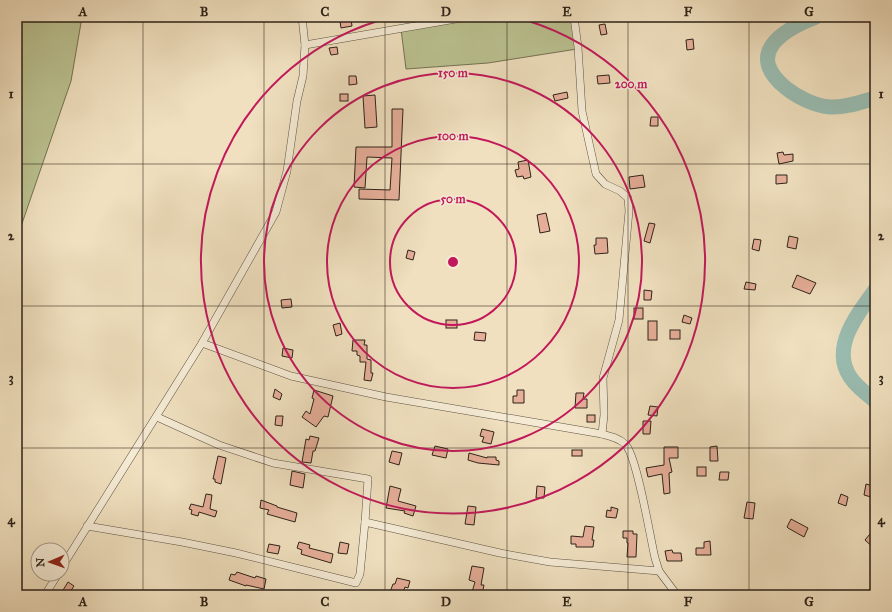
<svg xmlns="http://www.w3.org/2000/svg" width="892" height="612" font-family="'IM FELL Great Primer',serif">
<rect width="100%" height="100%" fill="#f0e0bf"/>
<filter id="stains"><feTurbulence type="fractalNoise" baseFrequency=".005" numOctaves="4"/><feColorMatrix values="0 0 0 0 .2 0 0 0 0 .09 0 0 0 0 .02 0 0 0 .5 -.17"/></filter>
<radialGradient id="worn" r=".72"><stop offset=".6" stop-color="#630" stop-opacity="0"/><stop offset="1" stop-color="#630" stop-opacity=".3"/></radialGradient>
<g fill="#bbc291" stroke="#747254">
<path d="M17,17H82L71,81L17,238Z"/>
<path d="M467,17H571L577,49L488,63L406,69L401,29Z"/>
</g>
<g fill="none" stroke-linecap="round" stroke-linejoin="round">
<path stroke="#6e7f74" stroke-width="2.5" d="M873,595L875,593"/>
<g stroke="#9abdb2" stroke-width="15">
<path d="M816,17C782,30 744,54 786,88C797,97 815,106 830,107C845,108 861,102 875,98"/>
<path d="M875,290C857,315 827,351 854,382C860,389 868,395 875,401"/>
</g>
</g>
<g fill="#e7af9a" stroke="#2c2218">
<path d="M351,19L352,26L341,28L340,21Z"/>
<path d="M605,24L607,34L601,35L599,25Z"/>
<path d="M693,39L694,49L687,50L686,40Z"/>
<path d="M337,47L338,54L331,55L329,48Z"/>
<path d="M609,75L610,83L598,84L597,76Z"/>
<path d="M349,76H356L357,84L349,85Z"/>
<path d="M567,92L568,98L555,101L553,95Z"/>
<rect x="340" y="94" width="8" height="7"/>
<path d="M375,95L377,127L365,128L363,96Z"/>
<path d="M392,109H403L399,200L359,199V189L390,190L392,158L367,157L365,188L354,187L356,147H392Z"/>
<path d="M651,117H658V126H650Z"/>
<path d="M783,152L784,155L793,154V161L779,164L777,153Z"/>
<path d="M528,160L531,177L524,179L523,176L517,177L515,170L519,169L518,162Z"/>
<path d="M643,175L645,187L630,189L629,177Z"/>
<path d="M776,175H787V183L776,184Z"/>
<path d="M546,213L550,231L540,233L537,215Z"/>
<path d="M649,223L655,224L650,243L644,241Z"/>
<path d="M789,236L798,238L796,249L787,247Z"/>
<path d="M596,238H607L608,253L595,254L594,245H596Z"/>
<path d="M754,239L761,240L759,251L752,249Z"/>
<path d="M408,250L415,252L413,260L406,258Z"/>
<path d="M797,275L816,283L810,294L792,287Z"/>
<path d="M746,282L756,284L755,290L744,289Z"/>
<path d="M644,290L652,291L651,300H644Z"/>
<path d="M291,299L292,307L282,308L281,300Z"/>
<rect x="634" y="308" width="9" height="11"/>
<path d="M684,315L692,318L690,324L682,322Z"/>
<rect x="446" y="320" width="11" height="8"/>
<rect x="648" y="321" width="9" height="19"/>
<path d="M340,323L342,334L336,336L333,325Z"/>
<rect x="670" y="330" width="10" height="9"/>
<path d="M475,332L486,333L485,341L474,340Z"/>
<path d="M353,340H365L364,345H367V359L371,360V373H373L371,381L364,380L366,362H360V356L357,355V351H352Z"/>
<path d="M283,348L293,350L292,358L282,356Z"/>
<path d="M275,389L282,394L280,400L273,397Z"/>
<path d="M314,390L333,396L328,417L324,416L316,427L302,417L306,411L310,414L314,399L312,398Z"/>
<path d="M517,390H524V403H513V396H517Z"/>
<path d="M576,393H584L583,399H587V408H575Z"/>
<path d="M650,406L658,407L657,416L648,415Z"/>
<rect x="587" y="415" width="8" height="7"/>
<path d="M276,416H283L282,426L275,425Z"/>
<path d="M643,421H651L650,434H643Z"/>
<path d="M482,429L494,432L491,444L482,442L484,437L480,436Z"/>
<path d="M310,436L319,438L315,451H313L311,463L302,462L306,439L309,440Z"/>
<path d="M435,446L448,449L446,458L432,455Z"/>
<path d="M717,446L718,461H710V447Z"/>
<path d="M664,447H678V458H669L672,472L669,473L670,493L664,494L662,474L648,477L646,468L664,465Z"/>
<rect x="572" y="450" width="10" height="6"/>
<path d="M392,451L402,453L399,465L389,462Z"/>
<path d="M469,453L487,458V457H496V460L499,461V465L478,463L468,460Z"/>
<path d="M218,456L226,458L221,484L215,482V479H213Z"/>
<rect x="697" y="467" width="9" height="9"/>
<path d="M292,471L305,474L303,488L290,485Z"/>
<path d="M720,472H729L728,480H719Z"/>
<path d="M866,484L873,486L871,497L864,495Z"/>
<path d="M390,486L401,489L398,501L416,506L413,516L404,513L405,511L386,508Z"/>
<path d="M537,486L545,487L544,498H536Z"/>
<path d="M206,494L212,495L210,509L217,511L215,517L199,512L198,516L191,514L192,510L189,509L191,504L203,507Z"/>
<path d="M841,494L848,497L846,506L838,503Z"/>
<path d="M261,500L277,506V507L297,513L295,522L267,514L269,510L260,508Z"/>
<path d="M747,502L755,503L753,519L744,518Z"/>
<path d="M468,506L476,507L474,525L465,524Z"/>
<path d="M611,507L618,509L616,518L606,517L607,510L611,511Z"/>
<path d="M791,519L808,528L804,537L788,528L787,527Z"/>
<path d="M585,526L594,527L592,540H594L593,547H576V544H571V536L583,537Z"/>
<path d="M875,528V549L865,540Z"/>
<path d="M623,531H633V534H637L636,557H627L628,543H627V538H623Z"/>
<path d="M710,541L711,555H696V548H704V542Z"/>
<path d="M299,542L310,545L309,548L333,554L331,563L301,554L302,550L297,548Z"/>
<path d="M340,542L349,544L347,554L338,553Z"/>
<path d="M269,544L280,546L278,554L267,552Z"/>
<path d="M672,550L673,553H681L682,561H667L665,551Z"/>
<path d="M472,566L484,568L481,585H484L482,595L472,592L475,582L469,580Z"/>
<path d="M237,572L255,578L256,576L266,579L264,589L246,585V586L229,580L231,574L235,575Z"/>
<path d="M397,578L410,581L408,588L405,587L402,595L390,592L393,584H395Z"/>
<path d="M68,582L74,586L68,595H60Z"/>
</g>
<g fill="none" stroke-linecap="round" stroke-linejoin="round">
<g stroke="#5d5242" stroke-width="8">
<g id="street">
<path d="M574,17L578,47L582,111L596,174L605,184L620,191L628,198L629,211L619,320L603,378L604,415L602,434"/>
<path d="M305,45L467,17"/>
<path d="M202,343L291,376L386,397L602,434C610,436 619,438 625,444C637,455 650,537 655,558L659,571L677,595"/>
<path d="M157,417L219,445L273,463L368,479L365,522"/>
<path d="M87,526L182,542L236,553L356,583L360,574L365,522L500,553L550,562L659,571"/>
<path d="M62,567L202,343L276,212L287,171L297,101L303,76L305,45L302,17"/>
<path d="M45,595L58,574"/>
</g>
</g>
<use href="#street" stroke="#f5ebd5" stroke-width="7"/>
</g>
<path fill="none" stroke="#2c2218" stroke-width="1" stroke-opacity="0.55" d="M143,17V595M264,17V595M385,17V595M507,17V595M628,17V595M749,17V595M17,164H875M17,306H875M17,448H875"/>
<g fill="none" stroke="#c2185b" stroke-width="2">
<circle cx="453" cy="262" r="63"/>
<circle cx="453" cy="262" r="126"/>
<circle cx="453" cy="262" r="189"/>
<path d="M514 17A252 252 0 1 1 392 17"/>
</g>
<circle cx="453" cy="262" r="6" fill="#c2185b" stroke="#f5ebd5" stroke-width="2"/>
<g font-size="12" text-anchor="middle" font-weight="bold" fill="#c2185b" stroke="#f5ebd5" stroke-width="3" stroke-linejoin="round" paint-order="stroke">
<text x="453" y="77">150 m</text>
<text x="631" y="88">200 m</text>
<text x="453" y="140">100 m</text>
<text x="453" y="203">50 m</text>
</g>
<rect width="892" height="612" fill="none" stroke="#f0e0bf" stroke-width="44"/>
<g transform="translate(50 562) rotate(268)"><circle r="19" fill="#f5ebd5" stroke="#a59b89"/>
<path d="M0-3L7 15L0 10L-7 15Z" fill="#8f2418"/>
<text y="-6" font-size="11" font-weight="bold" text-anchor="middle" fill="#2c2218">N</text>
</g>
<rect x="22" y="22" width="848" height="568" fill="none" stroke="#2c2218" stroke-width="1.5"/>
<g font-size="13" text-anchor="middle" font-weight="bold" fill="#2c2218">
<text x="83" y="16">A</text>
<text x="204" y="16">B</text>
<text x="325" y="16">C</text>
<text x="446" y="16">D</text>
<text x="567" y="16">E</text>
<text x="688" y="16">F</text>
<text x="809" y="16">G</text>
<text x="11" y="98">1</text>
<text x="881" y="98">1</text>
<text x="11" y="240">2</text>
<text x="881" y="240">2</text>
<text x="11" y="382">3</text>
<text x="881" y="382">3</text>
<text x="11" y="524">4</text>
<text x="881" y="524">4</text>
<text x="83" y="606">A</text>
<text x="204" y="606">B</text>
<text x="325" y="606">C</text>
<text x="446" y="606">D</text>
<text x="567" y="606">E</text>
<text x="688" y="606">F</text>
<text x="809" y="606">G</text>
</g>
<rect width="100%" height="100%" filter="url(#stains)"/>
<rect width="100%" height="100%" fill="url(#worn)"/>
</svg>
